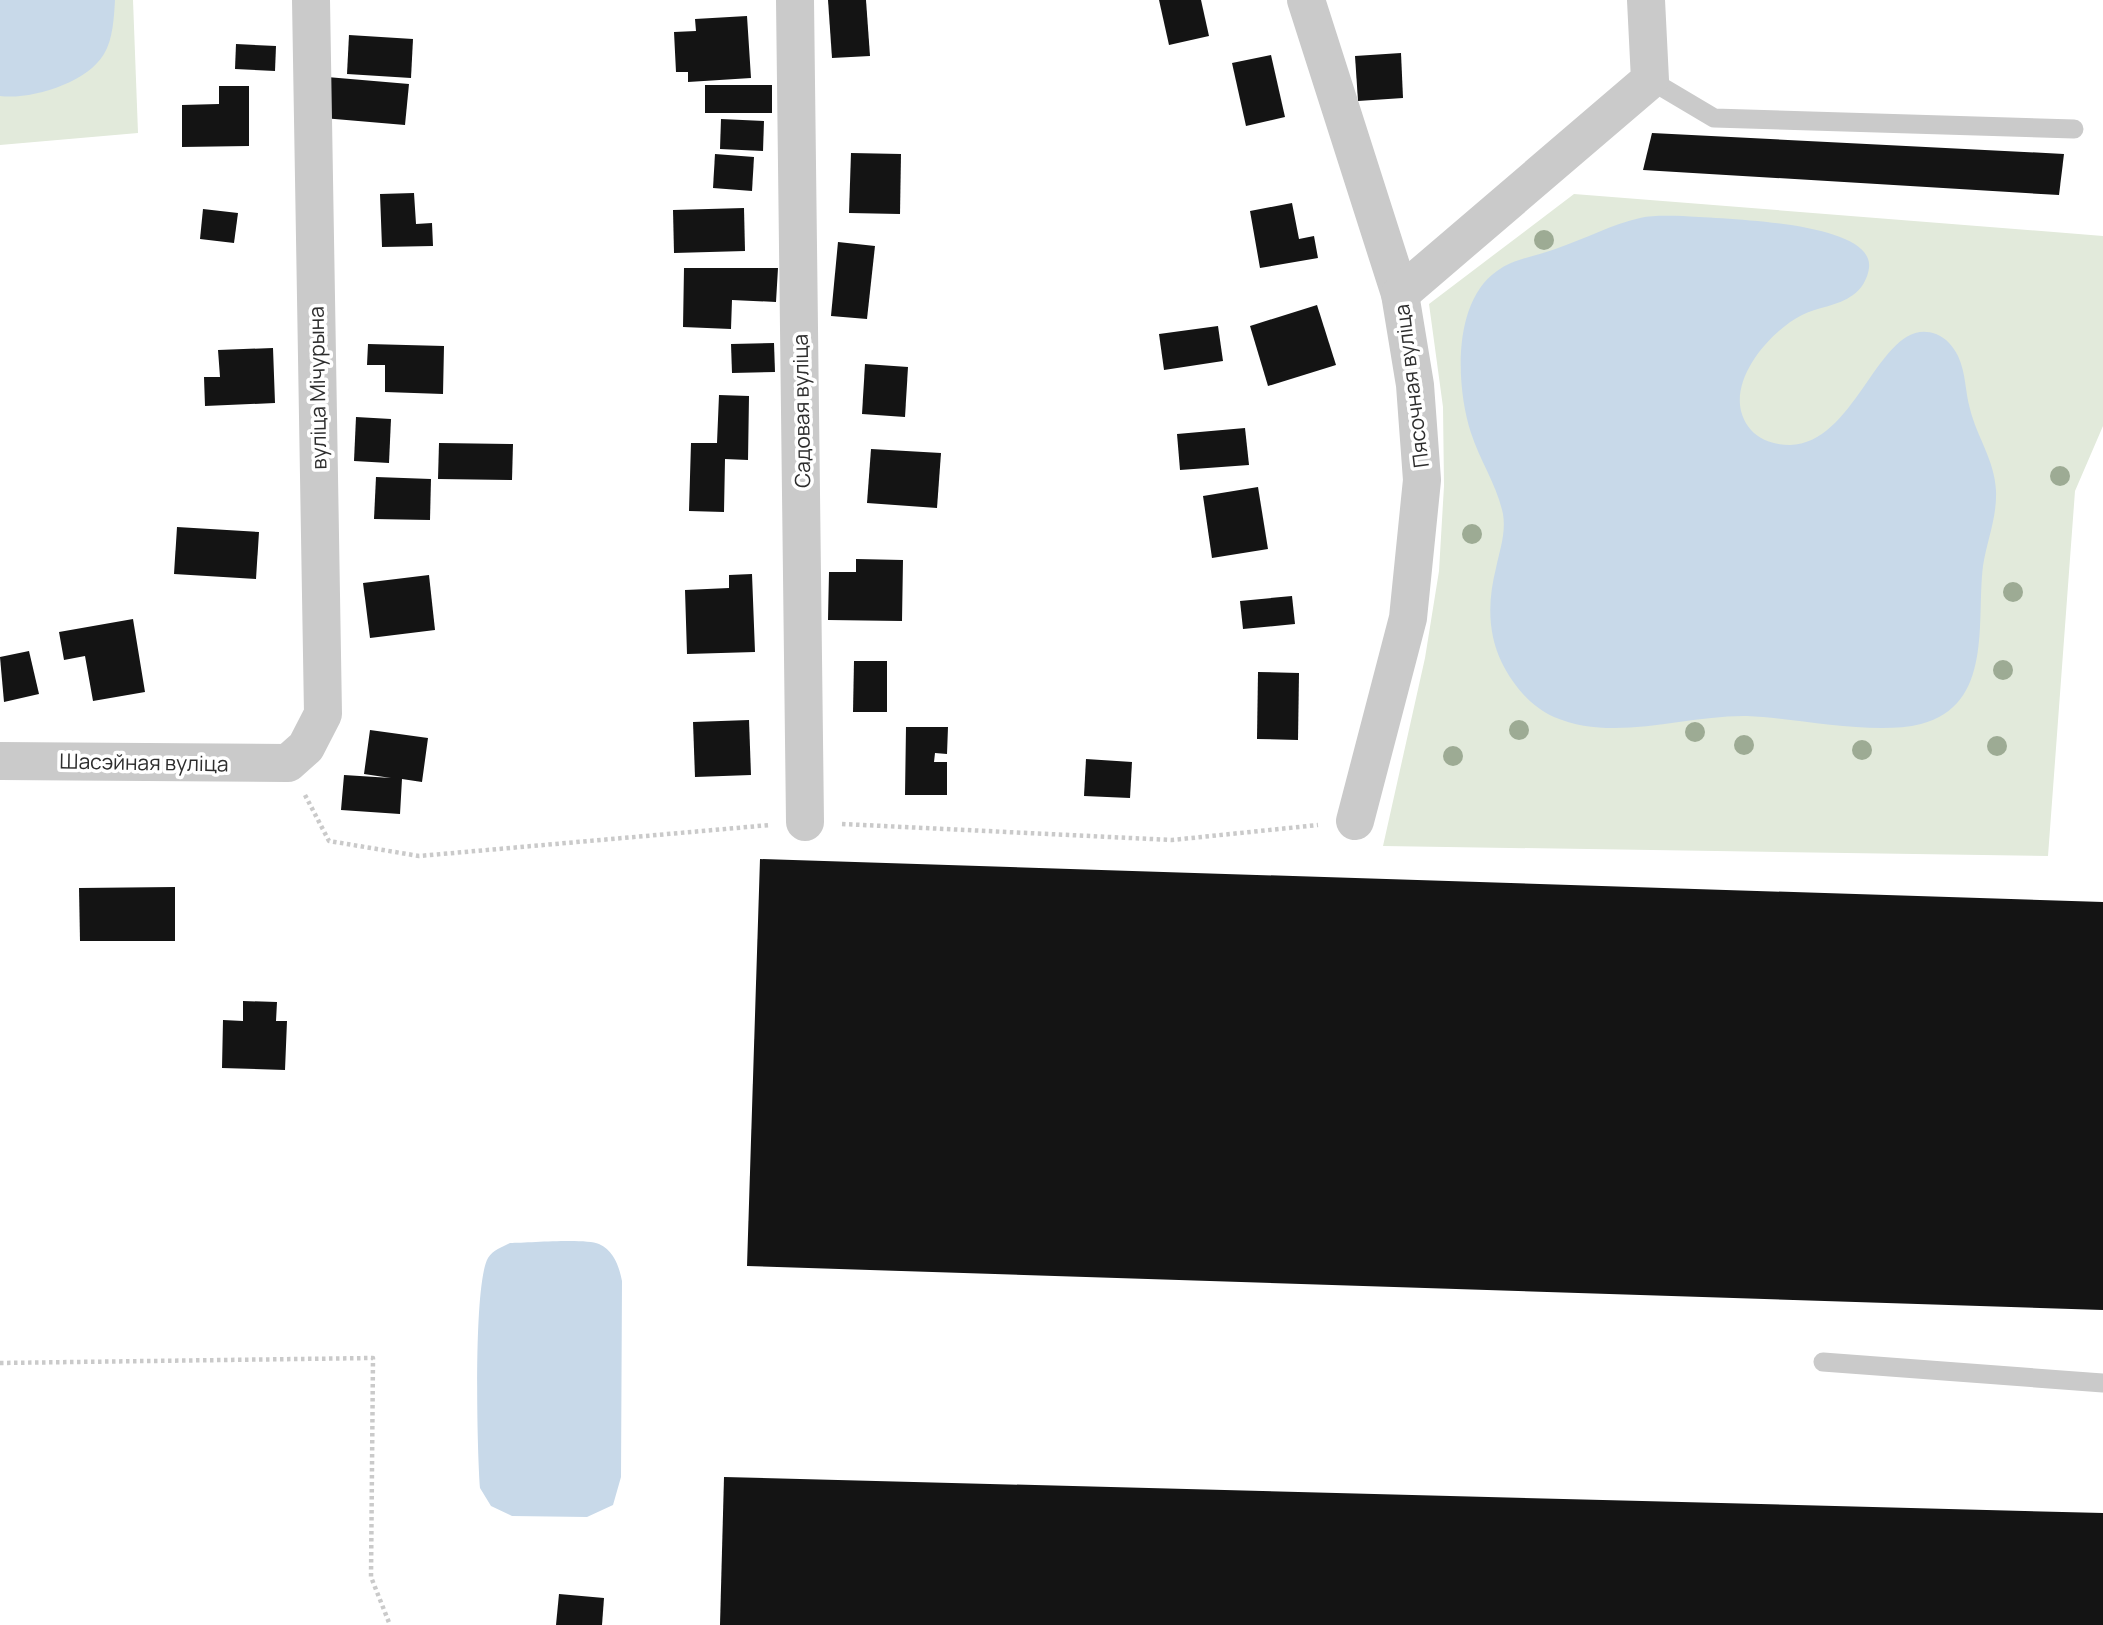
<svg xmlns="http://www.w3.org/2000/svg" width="2103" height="1625" font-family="Manrope,sans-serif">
<rect width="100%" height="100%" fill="#fff"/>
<g fill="#e2eadb">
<path d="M0,0H133L138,133L0,145Z"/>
<path d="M1574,194L2103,236V426L2075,491L2048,856L1383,846L1425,658L1439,571L1444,486L1443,407L1429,304Z"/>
</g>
<g fill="#c8d9e9">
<path d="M0,0H115C114,17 113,39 104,54C87,83 31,100 0,96Z"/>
<path d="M1683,216C1716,219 1875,220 1869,268C1868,278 1861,290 1853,295C1838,306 1818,307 1802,315C1768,332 1717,391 1751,430C1761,441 1776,445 1790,445C1859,443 1880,313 1936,334C1946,338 1953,346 1958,356C1966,373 1965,391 1970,409C1977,437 1995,461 1996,491C1997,518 1987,540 1983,566C1976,621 1994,705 1921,724C1873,736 1799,718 1747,716C1683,715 1615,743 1554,717C1531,707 1513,685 1502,663C1487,632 1488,600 1496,568C1500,549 1506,533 1503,514C1497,485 1480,461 1471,433C1456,387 1452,302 1497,271C1515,258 1538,256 1558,248C1585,239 1612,224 1640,218C1653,215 1669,216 1683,216Z"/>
<path d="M510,1243C528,1243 585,1238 599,1244C614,1251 619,1266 622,1281L621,1477L613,1505L587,1517L512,1516L491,1506L480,1488C477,1450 473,1284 488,1258C493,1250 502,1247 510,1243Z"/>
</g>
<g fill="#141414">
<path d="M828,0H866L870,56L832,58Z"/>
<path d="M1159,0H1201L1209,36L1169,45Z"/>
<path d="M747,16L751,78L688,82V72H676L674,32L696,31L695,19Z"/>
<path d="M349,35L413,39L411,78L347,74Z"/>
<path d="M236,44L276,46L275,71L235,69Z"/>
<path d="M1401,53L1403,98L1358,101L1355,56Z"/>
<path d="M1271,55L1285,117L1246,126L1232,63Z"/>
<path d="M327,77L409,84L405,125L323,118Z"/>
<rect x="705" y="85" width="67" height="28"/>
<path d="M219,86H249V146L182,147V105L219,104Z"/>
<path d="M721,119L764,121L763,151L720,149Z"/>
<path d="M1652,133L2064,154L2059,195L1643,170Z"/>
<path d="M851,153L901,154L900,214L849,213Z"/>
<path d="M715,154L754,157L752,191L713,188Z"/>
<path d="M414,193L416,224L432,223L433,246L382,247L380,194Z"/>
<path d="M1292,203L1299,239L1314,236L1318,258L1260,268L1250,211Z"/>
<path d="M744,208L745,251L674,253L673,210Z"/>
<path d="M203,209L238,213L234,243L200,239Z"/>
<path d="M838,242L875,246L867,319L831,316Z"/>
<path d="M684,268H778L776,302L732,300L731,329L683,327Z"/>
<path d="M1317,305L1336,365L1268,386L1250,326Z"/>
<path d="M1218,326L1223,361L1164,370L1159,334Z"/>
<path d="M774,343L775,372L732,373L731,344Z"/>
<path d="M368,344L444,346L443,394L385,392V365H367Z"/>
<path d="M273,348L275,403L205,406L204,377H220L218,350Z"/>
<path d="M865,364L908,367L905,417L862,414Z"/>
<path d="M719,395L749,396L748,460L725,459L724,512L689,511L691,443H717Z"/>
<path d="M356,417L391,419L389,463L354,461Z"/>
<path d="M1245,428L1249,465L1180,470L1177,434Z"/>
<path d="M439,443L513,444L512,480L438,479Z"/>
<path d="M871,449L941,453L937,508L867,503Z"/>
<path d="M376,477L431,479L430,520L374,519Z"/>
<path d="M1258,487L1268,549L1212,558L1203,496Z"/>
<path d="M177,527L259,532L256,579L174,574Z"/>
<path d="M856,559L903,560L902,621L828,620L829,572H856Z"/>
<path d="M752,574L755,652L687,654L685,590L729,588V575Z"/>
<path d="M429,575L435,630L370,638L363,583Z"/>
<path d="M1292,596L1295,624L1243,629L1240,601Z"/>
<path d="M133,619L145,692L93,701L85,656L64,660L59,632Z"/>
<path d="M29,651L39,694L4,702L0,657Z"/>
<path d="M854,661H887V712H853Z"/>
<path d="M1258,672L1299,673L1298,740L1257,739Z"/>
<path d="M749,720L751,775L695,777L693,722Z"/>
<path d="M906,727H948L947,754L935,753L934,762H947V795H905Z"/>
<path d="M370,730L428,738L422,782L402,779L400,814L341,810L344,775L391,778L364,774Z"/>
<path d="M1086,759L1132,762L1130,798L1084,796Z"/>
<path d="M760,859L2103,902V1310L747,1266Z"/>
<path d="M175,887V941H80L79,888Z"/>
<path d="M243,1001L277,1002L276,1021H287L285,1070L222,1068L223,1020L243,1021Z"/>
<path d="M724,1477L2103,1513V1625H720Z"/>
<path d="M559,1594L604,1598L602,1625H556Z"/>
</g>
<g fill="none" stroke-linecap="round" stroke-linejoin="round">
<g stroke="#cacaca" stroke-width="4.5" stroke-dasharray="3.5 3.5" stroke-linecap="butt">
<path d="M305,795L329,841L419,856L770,825"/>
<path d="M842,824L1172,840L1318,825"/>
<path d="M0,1363L373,1358L371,1577L390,1625"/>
</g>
<g stroke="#cacaca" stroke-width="19">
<path d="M1650,80L1714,118L2074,129"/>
<path d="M1823,1362L2103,1383"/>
</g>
<g stroke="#cacaca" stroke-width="38">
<path d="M795,0L805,822"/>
<path d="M1306,0L1400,294L1415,385L1422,480L1408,618L1355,821"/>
<path d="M1400,294L1650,80L1646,0"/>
<path d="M0,761L288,763L306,747L323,714L311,0"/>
</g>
</g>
<g fill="#9dab94">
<circle cx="1544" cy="240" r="10"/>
<circle cx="2060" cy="476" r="10"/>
<circle cx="1472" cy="534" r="10"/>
<circle cx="2013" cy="592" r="10"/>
<circle cx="2003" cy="670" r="10"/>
<circle cx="1519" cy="730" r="10"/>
<circle cx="1695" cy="732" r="10"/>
<circle cx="1744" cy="745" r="10"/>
<circle cx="1997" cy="746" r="10"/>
<circle cx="1862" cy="750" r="10"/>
<circle cx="1453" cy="756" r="10"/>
</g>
<g text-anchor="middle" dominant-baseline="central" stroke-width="7" stroke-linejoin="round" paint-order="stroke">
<g font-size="21" fill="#2d2d2d" stroke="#fff">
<text transform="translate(1411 386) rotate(-97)">Пясочная вуліца</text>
<text transform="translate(317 388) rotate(-91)">вуліца Мічурына</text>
<text transform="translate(801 411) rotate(-91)">Садовая вуліца</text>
<text transform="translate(144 762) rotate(1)">Шасэйная вуліца</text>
</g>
</g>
</svg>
